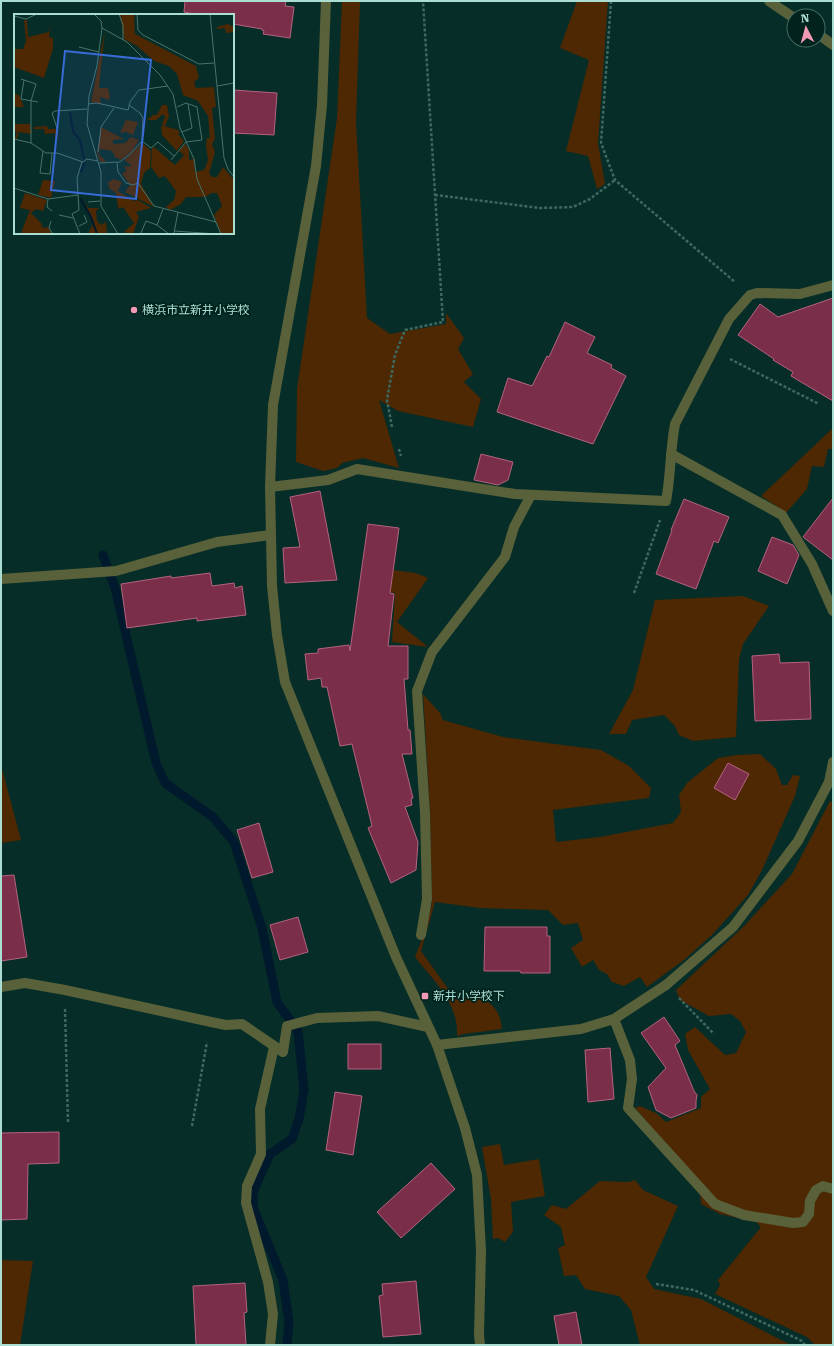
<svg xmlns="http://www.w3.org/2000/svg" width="834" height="1346" font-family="'Roboto Serif','Noto Sans JP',serif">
<rect width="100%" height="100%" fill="#062d27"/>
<g fill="#4d2803">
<path d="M342,1H360L356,122L367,318L390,334L446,324V313L464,338L458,349L473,374L464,382L481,399L473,427L398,411L379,400L399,468L363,458L342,463L337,468L323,471L296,462L297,389L337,118Z"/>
<path d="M577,1H608L598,143L605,184L597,189L588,156L566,151L589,60L560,48Z"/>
<path d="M833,428V449H828L824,467L812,466L807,489L785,514L778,507L761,496Z"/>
<path d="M393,570L416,573L428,578L397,622L428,647L392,642L395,593L390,592Z"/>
<path d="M743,596L769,606L743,644L739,659L736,737L693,741L679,735L675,726L664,715L632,720L626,734H609L633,690L655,600Z"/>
<path d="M423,694L440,713L443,720L503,737L601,750L629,766L651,788L649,798L553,810L556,842L600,837L673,823L681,812L679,795L687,783L718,758L737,755L760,754L776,769L782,785H787L793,775L800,776L795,796L762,870L748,895L712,935L684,960L647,987L640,977L624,986L612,982L607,974L599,970L593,960L582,967L571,948L583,940L578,923L563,925L548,910L480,908L435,902L421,951L451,993C477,997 499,997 502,1029L464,1034L457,1036C457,1031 457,1026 456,1021C451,996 430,976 415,957L424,934L432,903L430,812Z"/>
<path d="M1,765L21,840L1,843Z"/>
<path d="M830,801L833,803V1345H815L807,1337L715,1294L720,1285L718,1280L761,1227L756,1222L720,1214L701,1204L699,1182L635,1108L640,1106L656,1113L666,1122L701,1108V1097L710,1089L688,1050L685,1034L695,1027L725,1055L736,1053L746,1032L740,1021L731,1014L709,1016L680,1000L676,990L744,926L792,874Z"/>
<path d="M500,1144L504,1165L539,1159L545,1196L511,1202L513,1232L505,1242L498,1238L493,1239L491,1199L482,1147Z"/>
<path d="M635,1180L643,1190L678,1206L646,1277L654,1289L701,1299L791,1345H640L631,1310L619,1296L585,1289L576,1275L564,1276L558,1248L565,1245L561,1227L544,1215L552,1205L566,1209L600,1181L628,1182Z"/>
<path d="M1,1260L33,1261L20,1345H1Z"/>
</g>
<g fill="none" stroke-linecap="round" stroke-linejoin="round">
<path stroke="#00192c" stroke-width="9" d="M103,555L115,588L156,763L165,783L213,817L234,842L262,928L277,1002L298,1031L304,1090L299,1119L292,1139L270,1154L253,1192V1207L283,1280L289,1322L287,1345"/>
</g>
<g fill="#7a2e4a" stroke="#b5637e">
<path d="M185,1H286L285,6L294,7L290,38L263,34L264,31L262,30V29L233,24V15H199L184,12Z"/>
<path d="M233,90L277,93L274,135L233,133Z"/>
<path d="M833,298V401L791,376L793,372L773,360L774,359L738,335L760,304L778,317Z"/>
<path d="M565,322L595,337L587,353L612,365L611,368L626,376L593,444L497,412L508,378L532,386L547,356L549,357Z"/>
<path d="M481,454L513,462L508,480L498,485L474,480Z"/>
<path d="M320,491L337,580L285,583L283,548L300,547L290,497Z"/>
<path d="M833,498V560L803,537Z"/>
<path d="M684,499L729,517L718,543L714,541L696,589L656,574L672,530H671Z"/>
<path d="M368,524L399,528L390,593L394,594L388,646H408V679H404L408,730H410L412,754H402L413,798L411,799L412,805L405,807L418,842L416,870L391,883L368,828L372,826L352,744L340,746L327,687H322L321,678L308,680L305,654L318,653V649L349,645L350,651Z"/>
<path d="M772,537L793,545L799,555L787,584L758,571Z"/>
<path d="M210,573L212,586L234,583L235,588L242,586L246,615L197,621V618L127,628L121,584L171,576V578Z"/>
<path d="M779,654L780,663L809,662L811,719L755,721L752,656Z"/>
<path d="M728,763L749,774L735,800L714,788Z"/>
<path d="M259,823L273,872L252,878L237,830Z"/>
<path d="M14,875L27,957L1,961V876Z"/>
<path d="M298,917L308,952L280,960L270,925Z"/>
<path d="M485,927H547V936H550V973H521L520,971H484Z"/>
<path d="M664,1017L680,1041L675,1045L694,1091L697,1095L696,1101V1108L671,1118L656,1110L648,1087L666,1068L641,1033Z"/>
<rect x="348" y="1044" width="33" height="25"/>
<path d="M610,1048L614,1099L588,1102L585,1050Z"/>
<path d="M335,1092L362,1096L353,1155L326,1150Z"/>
<path d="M59,1132V1163L28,1164L27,1219L1,1220V1133Z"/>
<path d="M431,1163L455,1189L401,1238L377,1212Z"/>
<path d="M416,1281L421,1334L383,1337L379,1296L383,1295L382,1284Z"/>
<path d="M245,1283L247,1312L244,1313L246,1345H196L193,1286Z"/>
<path d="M576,1312L582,1345H559L554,1316Z"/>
</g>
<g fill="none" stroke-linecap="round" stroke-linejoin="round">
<g stroke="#3e6961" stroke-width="2.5" stroke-dasharray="3 2" stroke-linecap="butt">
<path d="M611,1L601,143L615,180L735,282"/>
<path d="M435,195L540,208L573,207L590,199L615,180"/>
<path d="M730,359L819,404"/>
<path d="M392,427L387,400L395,355L405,330L443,322L423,1"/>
<path d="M399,449L401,456"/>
<path d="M634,593L660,520"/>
<path d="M679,998L714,1034"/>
<path d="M65,1009L68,1123"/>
<path d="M192,1126L207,1042"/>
<path d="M656,1284L694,1290L802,1341L805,1345"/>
</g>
<g stroke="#58613a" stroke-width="10">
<path d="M671,454L782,515L812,564L833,611"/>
<path d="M270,487L328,480L357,469L515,494L666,501C671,475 670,450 675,424L729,319L750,295L757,293L800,294L833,285"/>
<path d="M1,579L116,571L217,542L270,535"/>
<path d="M421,935L427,899L425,813L417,691L432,652L505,557L514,527L531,495"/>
<path d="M25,983L65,990L211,1022L226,1025L242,1024L283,1052L287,1026L317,1018L378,1016L428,1027"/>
<path d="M614,1019L630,1060L632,1079L628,1108L715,1204L744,1215L793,1223L803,1222L809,1214L810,1201L816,1190L823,1186L833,1189"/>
<path d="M437,1045L581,1029L614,1019L666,985"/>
<path d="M270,1345L273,1314L268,1282L246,1203L247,1186L261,1154L260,1109L274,1047"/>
</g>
<g stroke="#58613a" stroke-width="10">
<path d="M326,1L322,105L316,166L273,405L270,487L272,586L277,635L285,682L396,957L437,1045L465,1128L477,1175L481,1251L479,1335L480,1345"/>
<path d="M769,1L794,18"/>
<path d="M818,34L833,45"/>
<path d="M666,985L733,927L798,841L829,782L833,762"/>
<path d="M1,987L25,983"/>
</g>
</g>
<g fill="#f09ab5" stroke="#00231d" stroke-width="1.5">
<circle cx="134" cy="310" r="4"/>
<rect x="421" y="992" width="8" height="8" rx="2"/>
</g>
<g text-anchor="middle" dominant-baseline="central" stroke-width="3.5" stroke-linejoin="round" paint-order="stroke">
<g font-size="12" fill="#abded3" stroke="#00231d" text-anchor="start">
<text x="142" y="310">横浜市立新井小学校</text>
<text x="433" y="996">新井小学校下</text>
</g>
</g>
<g transform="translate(14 14)">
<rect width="220" height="220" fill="#062d27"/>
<path d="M106,0H120L121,20L182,52L185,64L180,68L182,74L200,73L202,93L198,94L201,125L198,130L201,138L195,159L198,163H203L209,153L220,166V220H207L200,201L208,192L203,179H198L191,183H172L167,190L156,196L152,193L160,186L162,177L151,162L145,164L137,153L138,134L140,133L161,151L170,141L165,137L171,130L175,136V146L180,145L181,158L190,156L194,146L192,132L193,124H196L194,102L184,87L169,81L163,60L155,52L140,47L123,32L110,25ZM10,6H13L14,23L35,18L37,9L35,23L39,24V35L30,64L0,53V35H9L12,27ZM214,10L220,13V18L212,19L211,14L203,15V13ZM91,16L85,74H94L96,83L95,86L86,83L87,90L77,88ZM0,70L1,80L5,81L10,93H0ZM148,91H153L155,102L151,112L148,110L151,103L149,100L142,106H133L139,101H143ZM112,106L124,108L119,121L112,118L106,119ZM0,110H16L18,120L5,118L3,125L1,124L3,118L0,117ZM147,111L164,116L166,119L164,120L170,127L163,137L148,121ZM33,112L34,115H43L44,124H41V119L31,120L30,115H20V113ZM87,113L110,125L99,126V130L111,129L117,123L125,126L118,137L107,146L101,143L98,137L86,135L84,140L92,147L87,149L83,140ZM128,129L137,137L136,154L130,159L127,170L140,193L111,178L116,171L108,160L112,157L110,151L114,153L117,151L110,146ZM100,165L108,168L104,177L120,187L124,186L137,194L122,198L125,203L119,220L110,218L120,209L109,193L105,195L104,193L102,179L95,174L94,168ZM29,166L41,167L37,184L24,181ZM11,179L33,186L29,197L22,195L17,199L27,209L29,214L34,213L38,220L7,219L16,196L6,194ZM69,186L74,194H85L82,197L83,207L87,211L92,208L93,220H74L80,208Z" fill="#4d2803"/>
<path fill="none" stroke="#00192c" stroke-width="2" d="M56,98L59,117L66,126L70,145M66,159L71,148M66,184L77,203L83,220"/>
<path fill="none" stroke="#48746c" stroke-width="1" d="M80,0L87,7L88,14L83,52L75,82L73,110L87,158V192L104,220M105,0L109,11V26M123,0L124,16L129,21L185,50L200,49M196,0L210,144L214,155L220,163M0,2L12,5L23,0M88,14L113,28L146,61L159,80L166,114L180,145L183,165L207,220M65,33L85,38M7,65L22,70L17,87V129M10,66L7,85L24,88M203,72L220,69M74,90L83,89L114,96L116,88L125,76L154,72M43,114L38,99L41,97L73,95M168,118L178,114L174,90M0,125L17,129L32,139H43L69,148L73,145L84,147M128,127L137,134L144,128L160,142M29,137L26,159L36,160L38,139M84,138L87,113L100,94M157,146L172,128L188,126L183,93L172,89L163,93M85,149L106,148L116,140L128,127L129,104L126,99L115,91M103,149L104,158L112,169L119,171L124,169L140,192L202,208M0,174L34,185L64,181M34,185L33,193L38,197M74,188L86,187M45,201L59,204M37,207L35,214L39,220M143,211L149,195M65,212L73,208L70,201M160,217L203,220M127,219L132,207L143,211L155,220M160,219L164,198M66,220L58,200L65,196L63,164L68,148"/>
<path fill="#396bd7" fill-opacity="0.15" stroke="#396bd7" stroke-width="2" d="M51,37L137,46L122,185L37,176Z"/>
<rect width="220" height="220" fill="none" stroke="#abded3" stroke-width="2"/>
</g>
<rect width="834" height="1346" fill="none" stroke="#abded3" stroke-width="4"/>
<g transform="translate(806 28) rotate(354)"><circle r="19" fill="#00231d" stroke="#446e66"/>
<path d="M0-3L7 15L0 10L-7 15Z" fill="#f09ab5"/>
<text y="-6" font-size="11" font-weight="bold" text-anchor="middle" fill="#abded3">N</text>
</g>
</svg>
